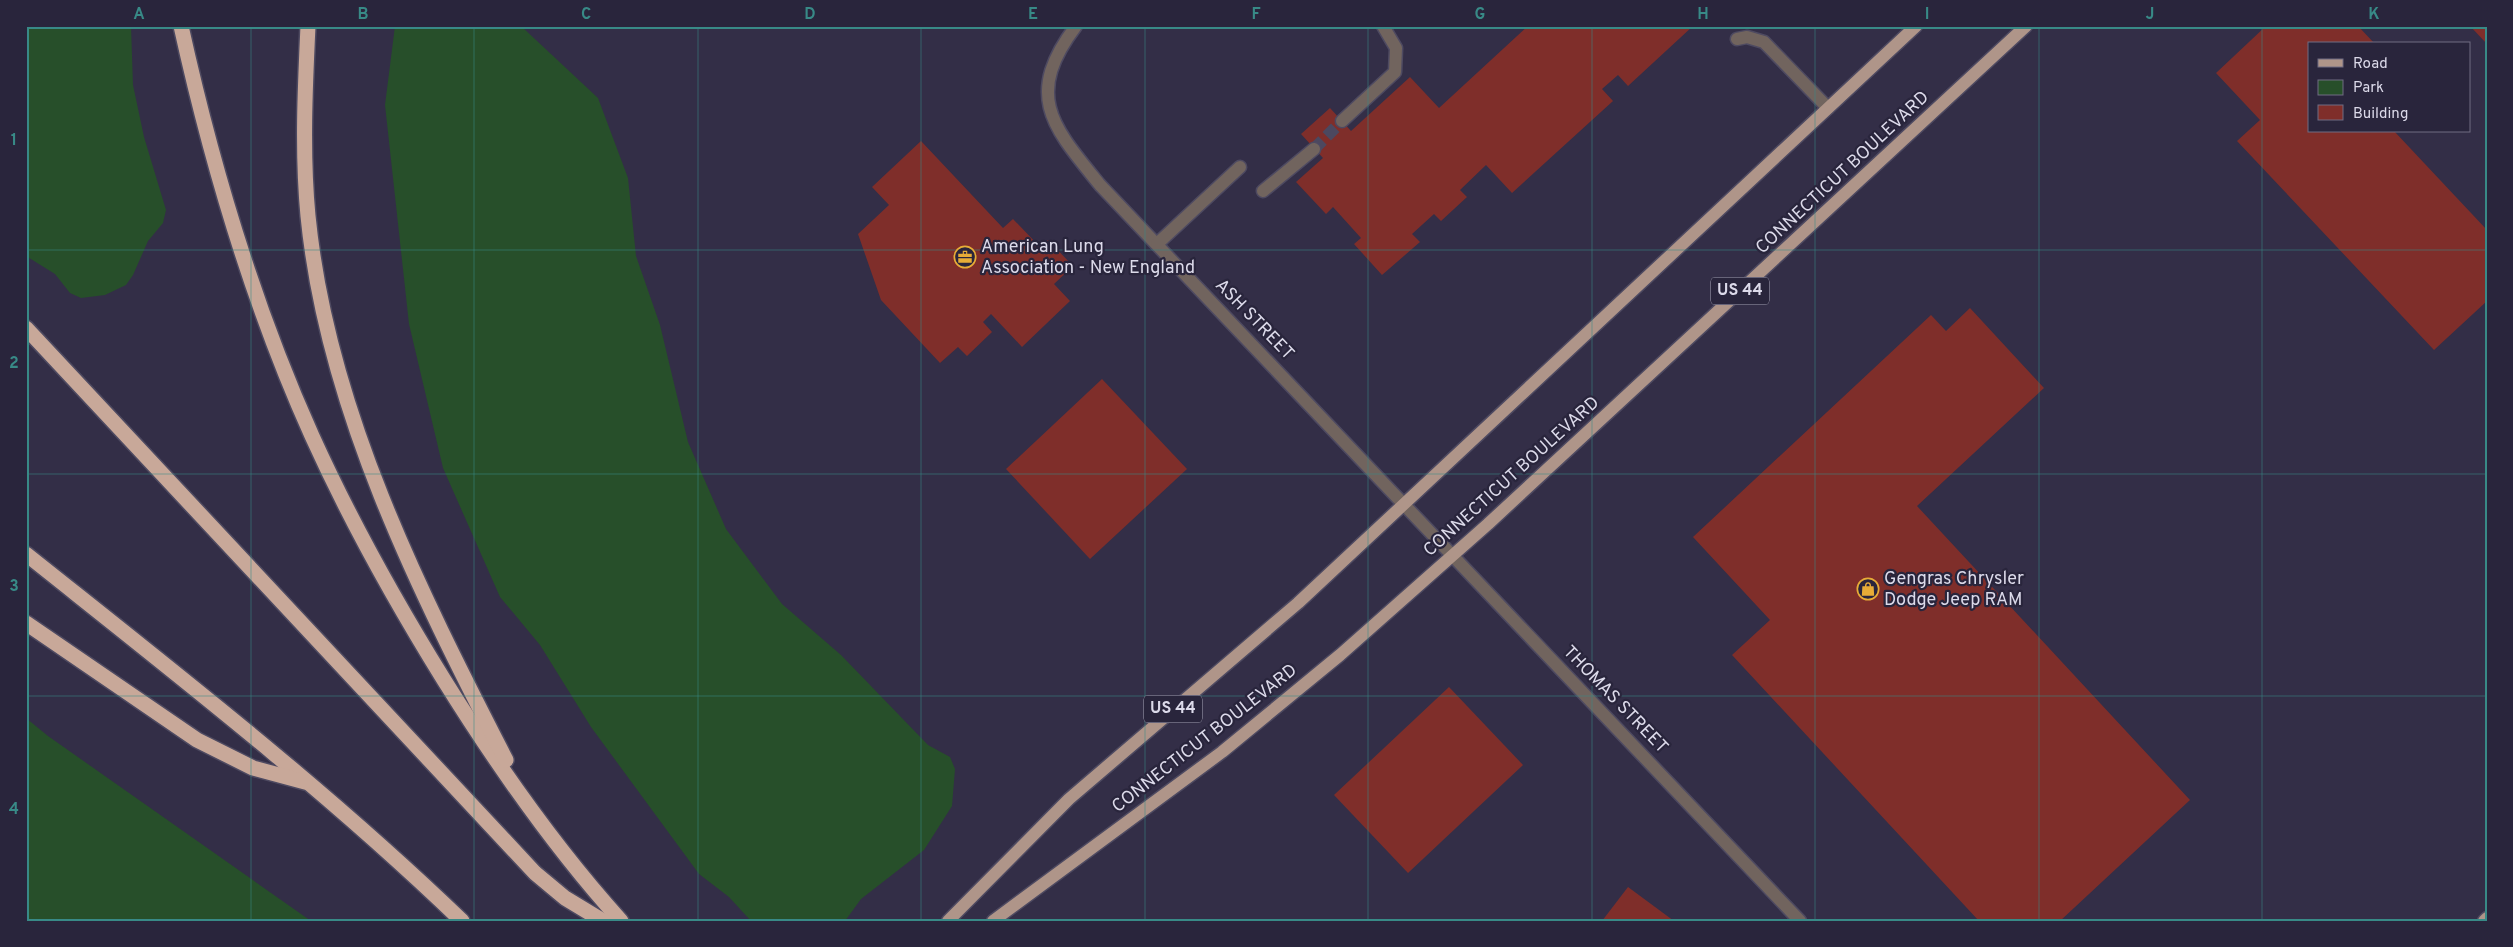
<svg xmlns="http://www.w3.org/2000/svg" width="2513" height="947" font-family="Overpass,sans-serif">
<rect width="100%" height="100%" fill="#332e47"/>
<g fill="#274f2a">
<path d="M26,26H131L133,85L144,137L166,210L163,223L148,241L133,275L126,285L105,295L81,298L70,293L55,274L26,256Z"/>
<path d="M395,26H521L598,98L628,178L636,256L660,325L688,442L726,529L782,604L841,655L928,745L950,757L955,769L952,806L924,850L861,899L845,921H751L729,897L699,874L591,727L540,645L500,597L443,468L409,324L385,105Z"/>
<path d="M26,718L48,736L311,921H26Z"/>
</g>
<g fill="#7f2e2a">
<path d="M1528,26H1693L1628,86L1618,75L1602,89L1613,101L1512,193L1486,165L1460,190L1467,197L1441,221L1434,214L1412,234L1420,242L1382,275L1354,244L1361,238L1333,207L1326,214L1296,182L1323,158L1301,134L1330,108L1351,131L1410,77L1439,108Z"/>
<path d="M2266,26H2358L2375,44H2309V131H2394L2487,230V301L2434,350L2237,141L2260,120L2216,73Z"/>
<path d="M2470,26H2487V44Z"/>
<path d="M921,141L1003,228L1013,219L1040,247L1048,240L1073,266L1054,284L1070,301L1022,347L991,314L983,322L992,332L967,356L958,347L940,363L881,300L858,234L889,205L872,187Z"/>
<path d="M1970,308L2044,388L1917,506L2190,800L2060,921H1979L1732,655L1770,620L1693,537L1931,315L1946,331Z"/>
<path d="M1102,379L1187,469L1090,559L1006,469Z"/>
<path d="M1449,687L1523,765L1408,873L1334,795Z"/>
<path d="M1628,887L1674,921H1602Z"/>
</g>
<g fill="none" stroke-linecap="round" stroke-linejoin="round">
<path stroke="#4c485f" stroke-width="12" stroke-dasharray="12 6" stroke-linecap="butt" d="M1314,149L1342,121"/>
<g stroke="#4e4a61" stroke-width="15">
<g id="minor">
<path d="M1076,26C1023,96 1053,127 1100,185L1800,921"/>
<path d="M1737,39L1747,37L1764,42L1828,108"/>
<path d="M1342,121L1395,72L1396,48L1383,26"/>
<path d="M1263,191L1314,149"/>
<path d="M1157,244L1240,167"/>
</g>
</g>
<g stroke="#4e4a61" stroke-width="15">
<g id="major">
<path d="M948,921L1069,799L1298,603L1916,26"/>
<path d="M993,921L1222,752L1340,655L1488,524L2026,26"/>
<path d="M2484,921L2487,918"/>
</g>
</g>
<g stroke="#4e4a61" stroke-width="18">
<g id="highway">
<path d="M181,26C212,166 253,305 312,436C350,520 395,601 444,680C497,765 554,847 621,921"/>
<path d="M308,26C305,89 302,153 308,216C327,409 419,590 506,760"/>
<path d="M26,328L535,873L565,898L603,921"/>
<path d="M26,554C174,672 325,789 462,921"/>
<path d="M26,623L197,740L253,768L305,782"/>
</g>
</g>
<use href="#minor" stroke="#71645e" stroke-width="12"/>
<use href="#major" stroke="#af9589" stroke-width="12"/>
<use href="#highway" stroke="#c8a899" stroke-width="15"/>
</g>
<path fill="none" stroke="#388a87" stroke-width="1" stroke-opacity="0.55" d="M251,26V921M474,26V921M698,26V921M921,26V921M1145,26V921M1368,26V921M1592,26V921M1815,26V921M2039,26V921M2262,26V921M26,250H2487M26,474H2487M26,696H2487"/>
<defs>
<g id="office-ring" transform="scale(1.125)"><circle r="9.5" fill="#29253c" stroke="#e7ac37" stroke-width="1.5"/><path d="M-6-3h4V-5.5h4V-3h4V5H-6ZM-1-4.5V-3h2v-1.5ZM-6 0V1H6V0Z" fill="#e7ac37"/></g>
<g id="shop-ring" transform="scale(1.125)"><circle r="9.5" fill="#29253c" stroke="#e7ac37" stroke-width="1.5"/><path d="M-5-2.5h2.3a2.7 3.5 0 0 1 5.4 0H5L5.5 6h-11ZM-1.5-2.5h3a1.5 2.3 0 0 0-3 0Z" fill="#e7ac37"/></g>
</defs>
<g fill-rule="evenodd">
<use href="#office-ring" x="965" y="257"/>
<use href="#shop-ring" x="1868" y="589"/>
</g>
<g text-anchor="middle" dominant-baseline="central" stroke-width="4.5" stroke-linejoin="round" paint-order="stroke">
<g fill="#29253c" stroke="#a6a4b6" stroke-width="1">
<rect x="1711" y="277.5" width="58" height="27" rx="4"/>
<rect x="1144" y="695.5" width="58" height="27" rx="4"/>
</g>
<g font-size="16" font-weight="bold" fill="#dcdaea">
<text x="1740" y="291">US 44</text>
<text x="1173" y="709">US 44</text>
</g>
<g font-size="18" fill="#dcdaea" stroke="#29253c">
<text transform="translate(1843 173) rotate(-43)">CONNECTICUT BOULEVARD</text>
<text transform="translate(1254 320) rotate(46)">ASH STREET</text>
<text transform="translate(1512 477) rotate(-42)">CONNECTICUT BOULEVARD</text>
<text transform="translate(1615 700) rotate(46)">THOMAS STREET</text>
<text transform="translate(1205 739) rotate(-38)">CONNECTICUT BOULEVARD</text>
</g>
<g font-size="18" fill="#dcdaea" stroke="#29253c" text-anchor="start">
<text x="981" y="247">American Lung<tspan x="981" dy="21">Association - New England</tspan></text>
<text x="1884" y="579">Gengras Chrysler<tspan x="1884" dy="21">Dodge Jeep RAM</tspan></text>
</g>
</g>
<rect width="2513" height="947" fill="none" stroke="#29253c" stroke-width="55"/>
<rect x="2308" y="42" width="162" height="90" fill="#29253c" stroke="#716d82"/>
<rect x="2318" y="59" width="25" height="8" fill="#af9589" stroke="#716d82"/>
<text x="2353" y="68" font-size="15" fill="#dcdaea">Road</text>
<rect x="2318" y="80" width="25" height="15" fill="#274f2a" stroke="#716d82"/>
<text x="2353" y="92" font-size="15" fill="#dcdaea">Park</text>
<rect x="2318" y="105" width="25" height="15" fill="#7f2e2a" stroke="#716d82"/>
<text x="2353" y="118" font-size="15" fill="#dcdaea">Building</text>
<rect x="28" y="28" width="2458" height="892" fill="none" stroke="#388a87" stroke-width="2"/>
<g font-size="16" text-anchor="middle" font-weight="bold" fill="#388a87">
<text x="139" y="19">A</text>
<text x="363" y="19">B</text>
<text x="586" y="19">C</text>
<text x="810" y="19">D</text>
<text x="1033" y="19">E</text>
<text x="1256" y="19">F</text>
<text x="1480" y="19">G</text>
<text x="1703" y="19">H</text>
<text x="1927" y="19">I</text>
<text x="2150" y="19">J</text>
<text x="2374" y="19">K</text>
<text x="14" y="145">1</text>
<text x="14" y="368">2</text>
<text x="14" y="591">3</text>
<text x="14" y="814">4</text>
</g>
</svg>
